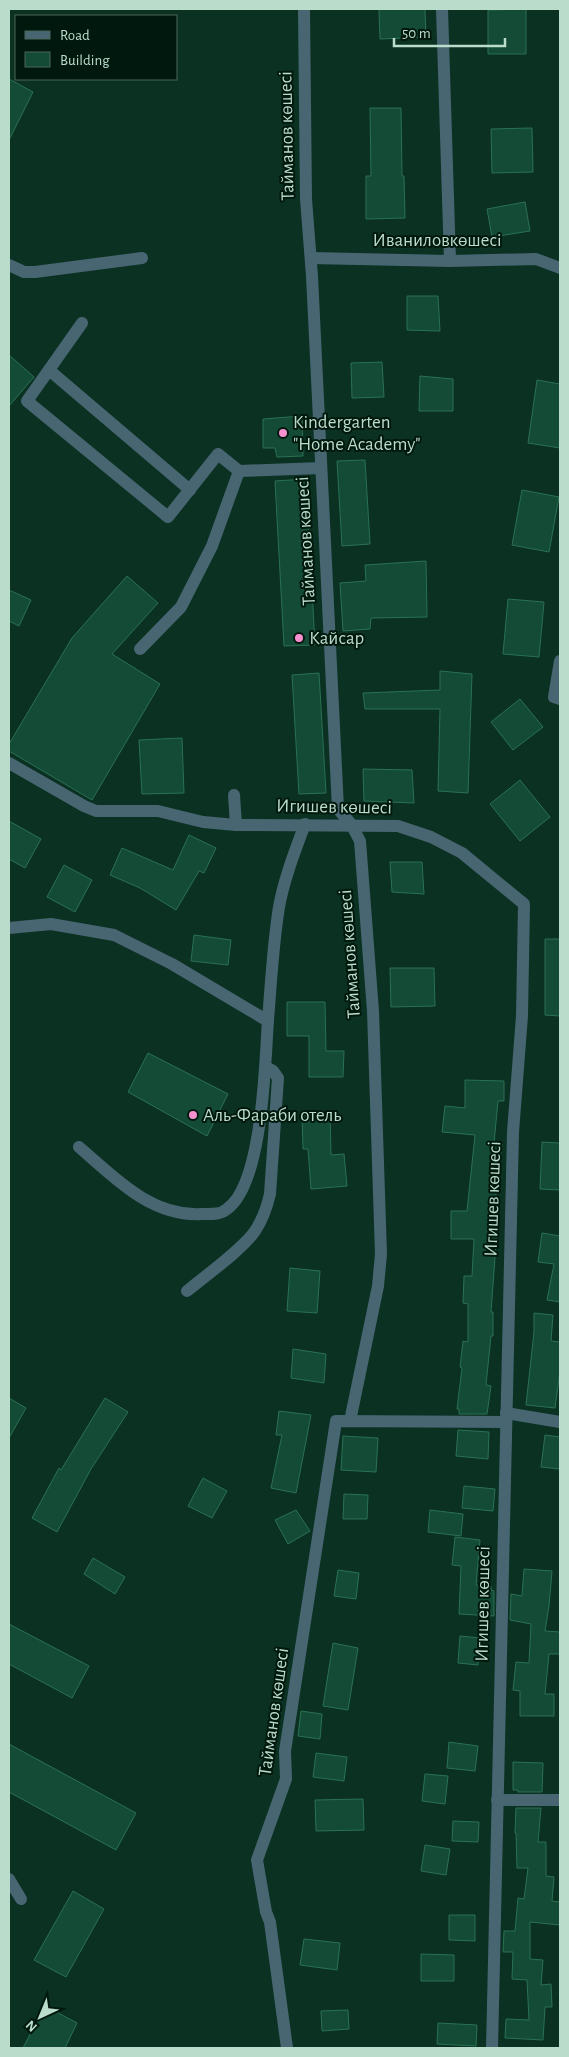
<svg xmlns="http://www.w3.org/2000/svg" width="569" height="2057" font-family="'Alegreya Sans',sans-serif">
<rect width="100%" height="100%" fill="#0b3122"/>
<g fill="#144b36" stroke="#2a7154">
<path d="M379,9H425L426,37L380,39Z"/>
<path d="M526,9V54H488V10Z"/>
<path d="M9,79L33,92L9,140Z"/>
<path d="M370,108H401L402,176H404L405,218L366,219V176H371Z"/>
<path d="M532,128L533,172L492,173L491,129Z"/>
<path d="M525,202L530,231L492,237L487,209Z"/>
<path d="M407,296H438L440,331L407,330Z"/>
<path d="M9,355L34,377L9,406Z"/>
<path d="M382,362L384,397L352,398L351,363Z"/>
<path d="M420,376L453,379V411H419Z"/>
<path d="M537,380L560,384V448L528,443Z"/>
<path d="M302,416L303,456L277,457L275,448H263V419Z"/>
<path d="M365,460L370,544L342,546L337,461Z"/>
<path d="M306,479L315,645L284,646L275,481Z"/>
<path d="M522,490L559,497L549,552L512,545Z"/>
<path d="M426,561L427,617L371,618L370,629L343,631L340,583L366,581L365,565Z"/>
<path d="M127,576L158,603L112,654L160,684L92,800L9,751V744L72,638Z"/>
<path d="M9,590L31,600L19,626L9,621Z"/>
<path d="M508,599L544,602L539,657L503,654Z"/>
<path d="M440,671L472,674L468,793L438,791L440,709H365L363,693L440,690Z"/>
<path d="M319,673L326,793L299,794L292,675Z"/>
<path d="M520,699L543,727L513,750L491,722Z"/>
<path d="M182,738L184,793L142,794L139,740Z"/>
<path d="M363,769L412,770L414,803L364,801Z"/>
<path d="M520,780L550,817L520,841L490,804Z"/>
<path d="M9,821L41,839L25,868L9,859Z"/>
<path d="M189,835L216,848L204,873L199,871L176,910L140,888L110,875L122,848L173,870Z"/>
<path d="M390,862H422L424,894L392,892Z"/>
<path d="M64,865L92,880L75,912L47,897Z"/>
<path d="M194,935L231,940L228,965L191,961Z"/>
<path d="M545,939H560V1016L545,1015Z"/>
<path d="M390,968H434L435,1006L391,1007Z"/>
<path d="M287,1002H325L326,1051H344L343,1077H309V1036H287Z"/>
<path d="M148,1053L228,1094L207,1136L128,1092Z"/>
<path d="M465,1080L504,1081V1101H498L494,1143L502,1144L494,1212H497L496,1244L491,1312H493V1336H491L486,1385L491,1386L487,1414H459V1409H457L462,1368L460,1367L463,1341L468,1342V1304L463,1303L464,1276H472L474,1239H451V1211H467L475,1135L442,1132L445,1106L465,1108Z"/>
<path d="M330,1115L331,1155L344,1154L347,1186L311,1189L308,1149H303L302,1116Z"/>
<path d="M542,1142L560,1143V1190L540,1189Z"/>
<path d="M542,1233L560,1236V1302L547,1300L554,1264L538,1262Z"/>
<path d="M290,1268L320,1271L317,1313L287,1311Z"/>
<path d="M534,1313L553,1315L551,1341L560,1342V1371L555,1408L526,1405L534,1332Z"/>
<path d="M293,1349L326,1354L324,1383L291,1378Z"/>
<path d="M9,1398L26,1408L9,1438Z"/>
<path d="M105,1398L128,1412L91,1469L57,1532L32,1518L59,1468L61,1470Z"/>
<path d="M279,1411L311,1415L296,1493L271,1488L282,1435H276Z"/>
<path d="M458,1430L489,1432L488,1459L456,1456Z"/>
<path d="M545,1435L560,1437V1469L541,1467Z"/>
<path d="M343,1436L378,1438L376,1472L341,1470Z"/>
<path d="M203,1478L227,1491L212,1518L188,1506Z"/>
<path d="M464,1486L495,1489L493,1511L462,1508Z"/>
<path d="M344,1494L368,1495L367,1519H343Z"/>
<path d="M296,1510L310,1531L288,1544L275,1520Z"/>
<path d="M430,1510L463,1514L461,1536L428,1532Z"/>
<path d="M455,1537L480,1540L476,1585L491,1586V1590L494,1591V1616L459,1614L461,1566L452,1565Z"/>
<path d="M93,1558L125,1577L115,1594L84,1574Z"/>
<path d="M524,1569L552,1571L549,1606L545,1631L560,1632V1654H549L545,1694H554V1716H520V1691L513,1690L516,1662L529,1663L531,1624L510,1620L511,1594L522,1596Z"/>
<path d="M338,1570L359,1573L356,1599L334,1596Z"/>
<path d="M9,1624L89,1666L72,1698L9,1664Z"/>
<path d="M460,1636L480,1638L478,1665L458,1663Z"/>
<path d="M333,1643L358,1648L348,1710L323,1706Z"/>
<path d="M301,1711L322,1714L320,1739L298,1736Z"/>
<path d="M449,1742L478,1746L475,1771L447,1768Z"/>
<path d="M9,1744L136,1813L116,1850L9,1792Z"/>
<path d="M316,1753L347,1757L344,1781L313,1777Z"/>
<path d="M513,1762L543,1763L542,1792H518V1790H513Z"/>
<path d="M425,1774L448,1776L445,1804L422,1801Z"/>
<path d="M363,1799L364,1830L316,1831L315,1800Z"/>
<path d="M516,1808H541L538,1842H546V1876L554,1877L552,1901L560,1902V1925L530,1922V1959L543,1960L541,1985L551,1984L552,2007H545L543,2040L505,2038L506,2019L529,2020L527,1980L512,1979L513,1952H503L504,1931H515L518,1898L524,1899L528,1868H517L516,1833H515Z"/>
<path d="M453,1821L479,1822L478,1842L452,1841Z"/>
<path d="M425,1845L450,1849L446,1875L421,1871Z"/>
<path d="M73,1891L104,1909L66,1977L34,1960Z"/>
<path d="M449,1915H475V1941L449,1940Z"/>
<path d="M304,1939L340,1943L337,1970L300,1965Z"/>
<path d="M421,1954L454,1955V1981H421Z"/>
<path d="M45,2006L77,2023L65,2048H23Z"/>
<path d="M348,2010L349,2029L322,2031L321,2011Z"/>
<path d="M438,2023L477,2025L476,2046L437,2044Z"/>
</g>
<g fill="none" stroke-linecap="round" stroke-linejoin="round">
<g stroke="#476672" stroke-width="12">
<path d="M304,9L306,199L312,276L338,809L351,824L360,841L373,1011L381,1254L378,1286L350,1421"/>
<path d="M442,9L450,261"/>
<path d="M311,258L450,261L536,259L560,268"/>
<path d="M9,265L24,272H35L142,258"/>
<path d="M82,323L27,401L168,517L218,454L239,471L321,468"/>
<path d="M49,370L190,490"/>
<path d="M140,649L181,607L212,546L239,471"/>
<path d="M560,661L554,697L560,699"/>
<path d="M9,763L84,806L96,811H158L203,822L236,825L398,826L431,837L462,853L524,904L522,1016L513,1132L492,2048"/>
<path d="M234,795L236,825"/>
<path d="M9,928L51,924L114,935L172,964L268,1021"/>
<path d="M79,1147C115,1178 151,1217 202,1214C211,1214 220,1215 227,1209C263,1184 265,1062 268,1020C271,983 273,944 279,907C284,879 295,851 305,824"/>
<path d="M187,1291C205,1276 243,1249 255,1231C263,1219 267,1207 270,1194L278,1078L273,1071L266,1067"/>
<path d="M506,1413L560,1422"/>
<path d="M497,1800H560"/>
<path d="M9,1879L21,1899"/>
<path d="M287,2048L270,1922L266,1912L257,1860L286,1779L285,1751L336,1421L506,1422"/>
</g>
</g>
<g fill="#f790cf" stroke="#00180d" stroke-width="2">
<circle cx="283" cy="433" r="5"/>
<circle cx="299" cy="638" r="5"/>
<circle cx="193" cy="1115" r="5"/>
</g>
<g text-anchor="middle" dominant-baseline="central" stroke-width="4" stroke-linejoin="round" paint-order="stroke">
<g font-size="19" fill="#badccb" stroke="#00180d">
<text transform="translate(287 136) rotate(-91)">Тайманов көшесі</text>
<text x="437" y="240">Иваниловкөшесі</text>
<text transform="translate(306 541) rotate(-93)">Тайманов көшесі</text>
<text transform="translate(334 807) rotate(1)">Игишев көшесі</text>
<text transform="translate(350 954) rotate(-94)">Тайманов көшесі</text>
<text transform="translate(493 1199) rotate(-88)">Игишев көшесі</text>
<text transform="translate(483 1604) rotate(-89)">Игишев көшесі</text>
<text transform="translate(274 1712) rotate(-82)">Тайманов көшесі</text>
</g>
<g font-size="19" fill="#badccb" stroke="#00180d" text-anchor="start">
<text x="293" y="422">Kindergarten<tspan x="293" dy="22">"Home Academy"</tspan></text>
<text x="309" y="638">Кайсар</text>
<text x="203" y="1115">Аль-Фараби отель</text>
</g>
</g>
<rect width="569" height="2057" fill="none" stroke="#badccb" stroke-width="20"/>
<rect x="15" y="15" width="162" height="65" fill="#00180d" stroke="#4a6659"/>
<rect x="25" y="31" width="25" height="8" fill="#476672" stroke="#4a6659"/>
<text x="60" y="40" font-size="15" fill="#badccb">Road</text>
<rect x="25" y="52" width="25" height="15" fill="#144b36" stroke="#4a6659"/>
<text x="60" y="65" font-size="15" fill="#badccb">Building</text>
<g transform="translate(40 2017) rotate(224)" stroke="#00180d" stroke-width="4" paint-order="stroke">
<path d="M0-4L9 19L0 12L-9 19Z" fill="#badccb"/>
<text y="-8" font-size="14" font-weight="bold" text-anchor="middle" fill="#badccb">N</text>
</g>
<path d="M394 38v8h111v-8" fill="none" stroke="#badccb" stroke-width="2.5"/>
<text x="402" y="38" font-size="15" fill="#badccb" stroke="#00180d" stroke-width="4" paint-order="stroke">50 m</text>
</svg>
